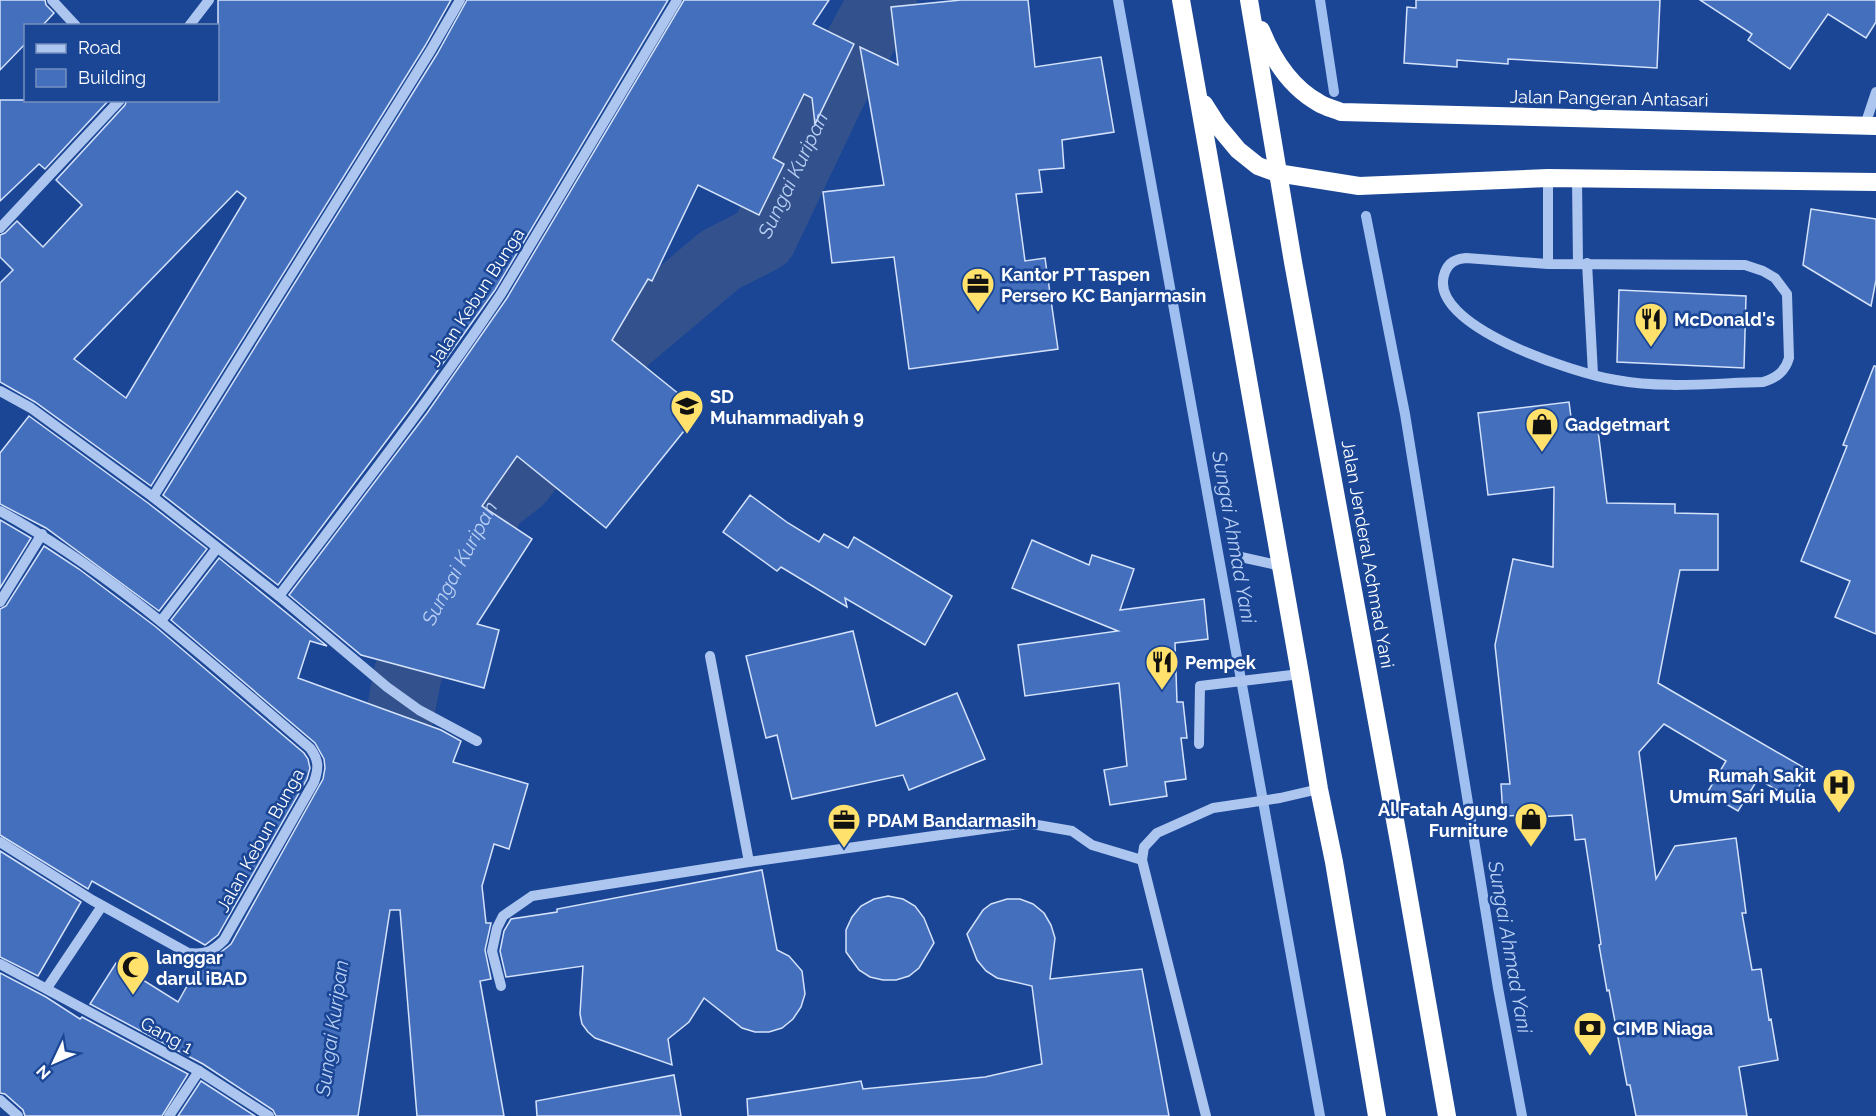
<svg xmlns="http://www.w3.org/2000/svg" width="1876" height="1116" font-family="Raleway,sans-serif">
<rect width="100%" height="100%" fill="#1b4695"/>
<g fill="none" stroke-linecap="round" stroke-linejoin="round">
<g stroke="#a0bff1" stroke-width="10">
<path d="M1118,0L1320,1116"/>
<path d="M1320,0L1334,92"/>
<path d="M1366,216L1405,414L1498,988L1522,1116"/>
</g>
<path stroke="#33528d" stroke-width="68" id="s1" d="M382,807L408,673L431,616L493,501L520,480L624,341L720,260L763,238L833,91L883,0"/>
</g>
<g fill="#446fbc" stroke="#d4e2fb" stroke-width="1.5" fill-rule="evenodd">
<path d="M0,0H45L46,5L54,13L42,26H26V43L0,70Z"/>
<path d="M218,0H451L425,46L151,486L35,402L0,382V283L13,270L0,257V235L5,233L17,221L43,247L82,205L56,180L125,105L127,100H218ZM237,191L246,198L126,398L74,359Z"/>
<path d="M467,0H668L495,290L414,404L278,585L163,495L437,54Z"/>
<path d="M684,0H829L813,24L854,44L815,124L812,98L804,94L773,158L784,164L759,215L698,185L652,281L648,279L612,340L700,411L606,528L517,456L482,506L532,539L477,624L499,630L484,688L361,655L289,595L427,413L507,298Z"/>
<path d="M961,0H1028L1035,67L1101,57L1114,132L1062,140L1064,168L1039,170L1042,192L1016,194L1025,261L1045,258L1058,349L909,369L894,257L832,263L823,192L884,185L860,47L898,65L891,7Z"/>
<path d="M1416,0H1660L1657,68L1508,59V64L1457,60V67L1404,63L1407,7L1416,8Z"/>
<path d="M1700,0H1876V22L1866,38L1828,14L1790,69L1748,40L1752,34Z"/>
<path d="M0,100H109L45,169L39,164L0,201Z"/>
<path d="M1811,209L1876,219V280L1871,306L1803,265Z"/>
<path d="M1619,290L1746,296L1744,368L1617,362Z"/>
<path d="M1874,366H1876V634L1835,617L1850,581L1801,561L1847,446L1843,445Z"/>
<path d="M1569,402L1572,425L1597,422L1607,503L1675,504V513L1718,514V570H1680L1658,683L1808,770L1792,799L1758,779L1738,811L1707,793L1726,761L1664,724L1639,752L1656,879L1675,846L1736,838L1746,913H1742L1752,970L1761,969L1769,1020L1771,1019L1778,1060L1739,1067L1747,1116H1636L1630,1085H1627L1609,990L1607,991L1599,945L1601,944L1585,839L1575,840L1572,815L1536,817V815L1503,816L1501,784H1510L1495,645L1513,559L1553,567L1554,487L1488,495L1478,413Z"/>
<path d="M29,416L148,503L207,549L159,611L46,528L0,504V453Z"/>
<path d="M750,495L788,523L819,542L824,534L848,548L854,537L952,596L925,645L845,598L847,607L781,567L777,571L723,532Z"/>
<path d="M0,520L31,538L0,588Z"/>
<path d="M1032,540L1089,565L1092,555L1134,569L1120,610L1204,599L1208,639L1175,643L1177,702H1183L1187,738H1181L1186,779L1165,782L1167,796L1110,805L1104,770L1127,766L1119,683L1025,696L1018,645L1118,631L1012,588Z"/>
<path d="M44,546L79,569L156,627L304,753L308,759L310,768L307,779L218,935L205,945L92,881L88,889L0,835V609L6,606Z"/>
<path d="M219,558L327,646L310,641L298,678L441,730L461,741L453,762L528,784L509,849L494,844L482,886L486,923H491L485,950L491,979L480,981L504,1116H417L400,910H390L358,1116H276L273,1110L203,1064L90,1004L116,963L178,1002L201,961L216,956L231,944L323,779L325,768L324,759L315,743L171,620Z"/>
<path d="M853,631L876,726L957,693L985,759L909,790L903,775L792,799L777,735L766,738L746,656Z"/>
<path d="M0,851L81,902L38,976L0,957Z"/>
<path d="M762,870L777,950L789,956L802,971L805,994L801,1007L793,1019L782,1028L769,1032H755L742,1028L704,998L689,1022L668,1039L672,1065L595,1038L588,1032L582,1024L580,1014L583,966L506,977L500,951L504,931L511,919L557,912V909Z"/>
<path d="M888,896L903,899L915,906L924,918L934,943L919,968L909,976L896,980H883L870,977L859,970L846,952V930L852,917L861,906L874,899Z"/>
<path d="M1007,899H1020L1033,904L1044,913L1051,925L1055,938L1050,979L1142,969L1169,1116H748L747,1099L861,1081L863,1089L985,1077L1042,1064L1032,986L997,978L986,971L977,960L967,934L983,910L991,904Z"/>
<path d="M0,973L46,997L80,1019L82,1017L188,1074L162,1116H25L23,1110L5,1094L0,1093Z"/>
<path d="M674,1075L681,1116H537L536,1101Z"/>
<path d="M201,1081L255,1116H178Z"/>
</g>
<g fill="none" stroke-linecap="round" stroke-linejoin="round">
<g stroke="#adc6ef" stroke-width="10">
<path d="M52,0L76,26"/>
<path d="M189,26L209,0"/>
<path d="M1865,125L1876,92"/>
<path d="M1548,178V264"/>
<path d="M1577,179L1578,263"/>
<path d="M0,228L120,100"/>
<path d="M1466,258L1548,264L1745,265L1763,271L1775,278L1787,294L1789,358C1785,372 1776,378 1763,382C1714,383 1664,389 1616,380C1578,374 1423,326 1445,272C1449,262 1456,259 1466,258Z"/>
<path d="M1587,263L1593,374"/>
<path d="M0,391L31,408L153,497L279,596L387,687L419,710L477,741"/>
<path d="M153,497L431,50L460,0"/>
<path d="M0,511C115,574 211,664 310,748C319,760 319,768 314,782L224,940C212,952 205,955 188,953L92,900L0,842"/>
<path d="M1241,557L1281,566"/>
<path d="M279,596C355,496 432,398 501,294L677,0"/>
<path d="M0,602L42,534"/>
<path d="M161,621L217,548"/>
<path d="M710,656L749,862"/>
<path d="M1199,744L1200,686L1300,674"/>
<path d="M0,964L199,1071L269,1116"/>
<path d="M501,986L492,951L497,928L503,916L532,896L749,862L1026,823L1072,831L1092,845L1142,860"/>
<path d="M47,988L102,906"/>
<path d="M0,1100L18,1116"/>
<path d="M169,1116L199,1071"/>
<path d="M1206,1116L1142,860L1144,847L1157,833L1213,808L1280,798L1319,789"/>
</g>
<g stroke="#fff" stroke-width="18">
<path d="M1181,0L1300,674L1319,789L1334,862L1377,1116"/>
<path d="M1249,0L1293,262L1401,853L1447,1116"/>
<path d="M1261,30C1273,60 1290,87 1319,103C1325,107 1334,109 1341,112L1876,126"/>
<path d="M1204,104L1218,126L1238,150L1258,166L1277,173L1359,186L1548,178L1876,182"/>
</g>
</g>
<defs>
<g id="office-pin" transform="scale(1.725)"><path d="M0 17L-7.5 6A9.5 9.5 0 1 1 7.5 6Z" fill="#ffe16c" stroke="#1b4695"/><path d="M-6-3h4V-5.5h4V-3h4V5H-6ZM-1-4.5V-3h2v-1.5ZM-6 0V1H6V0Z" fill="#111"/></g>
<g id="restaurant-pin" transform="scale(1.725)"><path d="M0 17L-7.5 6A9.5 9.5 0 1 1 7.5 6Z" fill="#ffe16c" stroke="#1b4695"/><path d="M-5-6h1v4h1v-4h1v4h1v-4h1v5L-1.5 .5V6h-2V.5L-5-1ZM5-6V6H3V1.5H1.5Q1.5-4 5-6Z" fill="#111"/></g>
<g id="school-pin" transform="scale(1.725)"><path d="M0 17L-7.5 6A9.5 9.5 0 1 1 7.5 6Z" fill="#ffe16c" stroke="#1b4695"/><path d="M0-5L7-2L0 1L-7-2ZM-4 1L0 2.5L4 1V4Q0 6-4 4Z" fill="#111"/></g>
<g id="shop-pin" transform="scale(1.725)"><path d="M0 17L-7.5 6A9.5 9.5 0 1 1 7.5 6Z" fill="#ffe16c" stroke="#1b4695"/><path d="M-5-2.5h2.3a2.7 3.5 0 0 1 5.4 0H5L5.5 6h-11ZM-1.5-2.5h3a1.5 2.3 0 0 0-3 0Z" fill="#111"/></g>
<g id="hospital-pin" transform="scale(1.725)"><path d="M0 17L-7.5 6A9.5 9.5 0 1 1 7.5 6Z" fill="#ffe16c" stroke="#1b4695"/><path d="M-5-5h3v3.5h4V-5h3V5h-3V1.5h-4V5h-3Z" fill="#111"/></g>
<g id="mosque-pin" transform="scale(1.725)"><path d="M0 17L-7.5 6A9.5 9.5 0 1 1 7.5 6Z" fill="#ffe16c" stroke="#1b4695"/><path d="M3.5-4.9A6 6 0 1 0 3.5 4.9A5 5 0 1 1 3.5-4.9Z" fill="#111"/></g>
<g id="bank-pin" transform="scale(1.725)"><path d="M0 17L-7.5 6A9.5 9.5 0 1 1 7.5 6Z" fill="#ffe16c" stroke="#1b4695"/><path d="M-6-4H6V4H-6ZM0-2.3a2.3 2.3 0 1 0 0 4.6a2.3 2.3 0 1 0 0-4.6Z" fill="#111"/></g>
</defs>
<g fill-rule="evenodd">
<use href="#office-pin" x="978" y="284"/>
<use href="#restaurant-pin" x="1651" y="319"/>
<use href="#school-pin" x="687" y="406"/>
<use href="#shop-pin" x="1542" y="424"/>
<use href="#restaurant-pin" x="1162" y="662"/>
<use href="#hospital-pin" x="1839" y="785"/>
<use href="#shop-pin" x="1531" y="819"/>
<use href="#office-pin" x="844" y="820"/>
<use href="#mosque-pin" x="133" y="967"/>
<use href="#bank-pin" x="1590" y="1028"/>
</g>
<g text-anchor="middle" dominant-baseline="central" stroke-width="5" stroke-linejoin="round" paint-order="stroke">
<g font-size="18" fill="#fff" stroke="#1b4695">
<text transform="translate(1609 98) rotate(1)">Jalan Pangeran Antasari</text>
<text transform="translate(476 297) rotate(-57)">Jalan Kebun Bunga</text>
<text transform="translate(1368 554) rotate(80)">Jalan Jenderal Achmad Yani</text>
<text transform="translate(260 840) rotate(-61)">Jalan Kebun Bunga</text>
<text transform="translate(167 1035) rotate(29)">Gang 1</text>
</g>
<g font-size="18" font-weight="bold" fill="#fff" stroke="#1b4695" text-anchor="start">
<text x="1001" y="274">Kantor PT Taspen<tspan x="1001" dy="21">Persero KC Banjarmasin</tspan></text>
<text x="1674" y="319">McDonald's</text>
<text x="710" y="396">SD<tspan x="710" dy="21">Muhammadiyah 9</tspan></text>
<text x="1565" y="424">Gadgetmart</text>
<text x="1185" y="662">Pempek</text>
<text x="1816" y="775" text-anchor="end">Rumah Sakit<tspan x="1816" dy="21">Umum Sari Mulia</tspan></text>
<text x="1508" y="809" text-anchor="end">Al Fatah Agung<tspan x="1508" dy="21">Furniture</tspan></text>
<text x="867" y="820">PDAM Bandarmasih</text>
<text x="156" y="957">langgar<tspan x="156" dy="21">darul iBAD</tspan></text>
<text x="1613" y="1028">CIMB Niaga</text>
</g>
<g font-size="20" font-style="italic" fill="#b9d0f6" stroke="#1b4695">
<text stroke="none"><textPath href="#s1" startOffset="780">Sungai Kuripan</textPath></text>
<text transform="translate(1234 537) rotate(80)">Sungai Ahmad Yani</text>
<text stroke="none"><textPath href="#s1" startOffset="258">Sungai Kuripan</textPath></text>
<text transform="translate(1510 947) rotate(80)">Sungai Ahmad Yani</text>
<text transform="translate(332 1028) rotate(-82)">Sungai Kuripan</text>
</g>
</g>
<rect x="24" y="24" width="195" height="78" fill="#1b4695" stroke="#7690bf" stroke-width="1.5"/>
<rect x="36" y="44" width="30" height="9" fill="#adc6ef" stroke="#7690bf" stroke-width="1.5"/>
<text x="78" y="54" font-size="18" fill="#ffffff">Road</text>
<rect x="36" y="69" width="30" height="18" fill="#446fbc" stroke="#7690bf" stroke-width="1.5"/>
<text x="78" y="84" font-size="18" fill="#ffffff">Building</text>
<g transform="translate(54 1062) rotate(226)" stroke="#1b4695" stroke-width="4.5" paint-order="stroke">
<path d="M0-4.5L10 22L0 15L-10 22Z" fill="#ffffff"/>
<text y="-9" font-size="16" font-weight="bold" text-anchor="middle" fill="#ffffff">N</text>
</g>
</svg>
